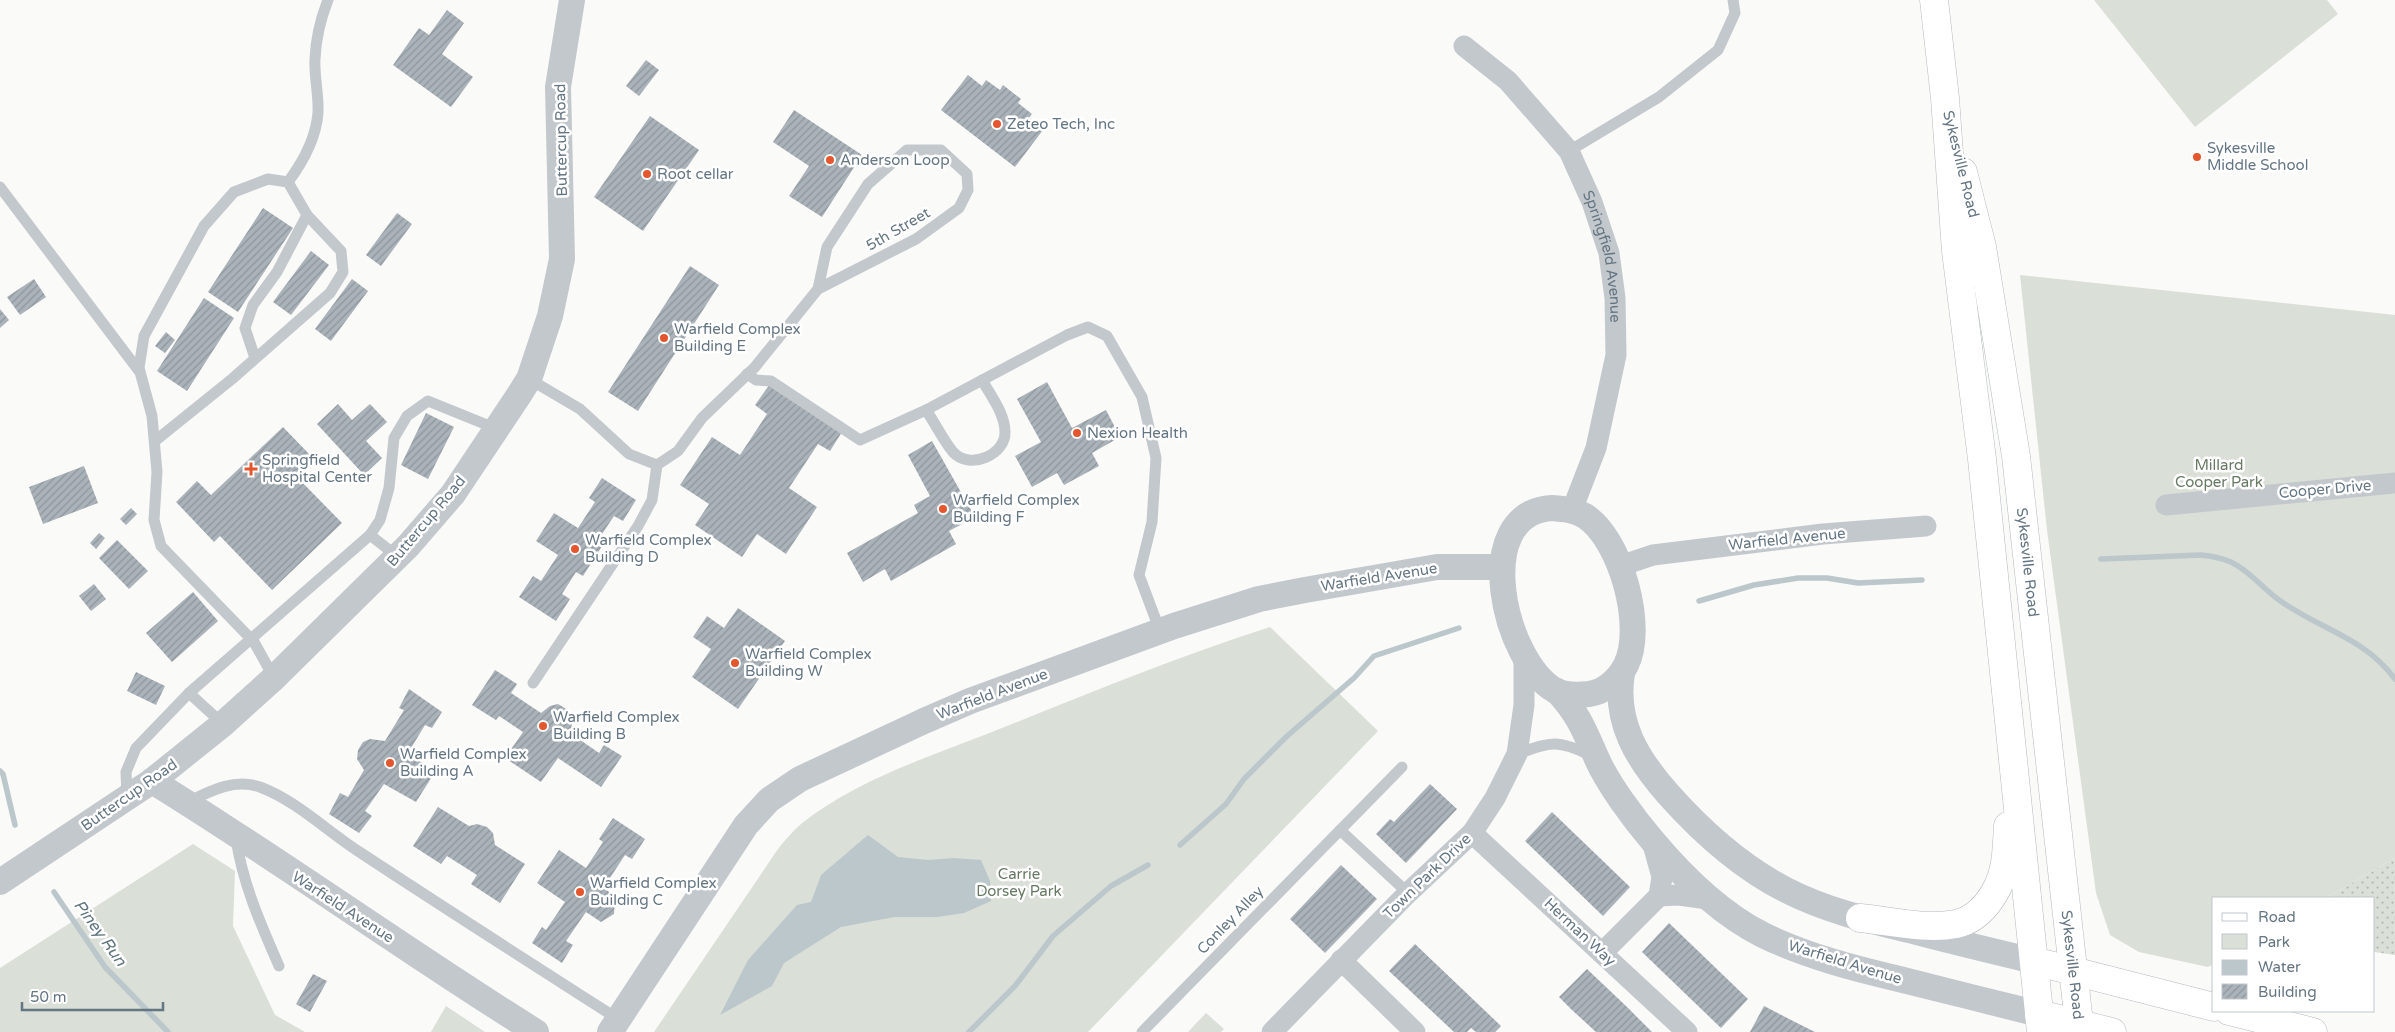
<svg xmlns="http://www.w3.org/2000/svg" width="2395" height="1032" font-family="'Varela Round',sans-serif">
<defs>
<pattern id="grass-dots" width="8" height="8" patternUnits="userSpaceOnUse" patternTransform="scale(1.25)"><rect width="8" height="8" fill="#dadfd7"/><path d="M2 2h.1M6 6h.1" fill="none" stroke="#b4b9b4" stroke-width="1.8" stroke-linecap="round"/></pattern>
<pattern id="building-hatch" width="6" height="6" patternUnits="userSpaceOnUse" patternTransform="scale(1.25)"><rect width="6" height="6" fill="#aab3b9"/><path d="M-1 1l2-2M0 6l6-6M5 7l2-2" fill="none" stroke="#8e969c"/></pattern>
</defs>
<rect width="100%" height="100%" fill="#fafaf8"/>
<path fill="url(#grass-dots)" d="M2395,858V955L2374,952V898H2326Z"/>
<g fill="#dadfd7">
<path d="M2094,0H2327L2338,14L2195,127Z"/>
<path d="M2020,275L2395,315V858L2326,898H2214V964L2208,967L2139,952L2110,935L2096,893L2047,530Z"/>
<path d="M1270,627L1378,731L1088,1032H654L778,849C785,840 793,831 801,824C860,777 938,754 1007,726C1094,691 1180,656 1270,627Z"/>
<path d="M193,844L235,871L233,926L275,1015L305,1032H0V968Z"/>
<path d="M446,1006L485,1032H431Z"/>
<path d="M1206,1013L1224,1029L1221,1032H1188Z"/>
</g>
<path fill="#bbc7cb" d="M868,835L898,857L928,860L954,858L981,860L990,881L991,901L964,913L937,917H894L841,927L784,963L772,986L720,1015L748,960L797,905L811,902L821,875Z"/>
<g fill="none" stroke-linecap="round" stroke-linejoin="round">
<g stroke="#bbc7cb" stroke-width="5.5">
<path d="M2101,559L2201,555C2212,556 2221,558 2231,562C2250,571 2262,588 2279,600C2319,629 2364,637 2395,679"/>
<path d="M1699,601L1754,585L1798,578H1827L1858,583L1922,580"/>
<path d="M0,771L3,774L15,825"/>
<path d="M1180,845L1226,804L1244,779L1286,737L1354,678L1374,656L1459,628"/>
<path d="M54,892L105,967L168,1032"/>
<path d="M969,1032L1015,986L1053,936L1111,886L1148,865"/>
</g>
</g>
<g fill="url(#building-hatch)">
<path d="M447,10L464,23L442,54L473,77L451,107L393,65L419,28L429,35Z"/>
<path d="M646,60L659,70L639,96L626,86Z"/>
<path d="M968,75L982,86L986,80L1000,90L1003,85L1021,99L1018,103L1032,114L1028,119L1043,130L1015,167L941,110Z"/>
<path d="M794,110L862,155L822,217L789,196L809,166L773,142Z"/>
<path d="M650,116L699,150L643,231L594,197Z"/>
<path d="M263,208L293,228L238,312L208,292Z"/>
<path d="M397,213L412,224L381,266L366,255Z"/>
<path d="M311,251L329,265L291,315L273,302Z"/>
<path d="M690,266L719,285L638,411L608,392Z"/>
<path d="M34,279L46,297L20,315L7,297Z"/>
<path d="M352,279L368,291L331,341L315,329Z"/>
<path d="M204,298L234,318L187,391L157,371Z"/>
<path d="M0,309L9,320L0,328Z"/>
<path d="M166,332L175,340L165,353L155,346Z"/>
<path d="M1047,382L1072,428L1106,410L1120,437L1092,453L1099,466L1064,485L1057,473L1032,487L1015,456L1041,442L1017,399Z"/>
<path d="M770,384L842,432L830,451L818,444L789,488L817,507L786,554L757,534L742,557L695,525L709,504L680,485L712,437L740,455L767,414L755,405Z"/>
<path d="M338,404L352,420L370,404L387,422L366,441L382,458L364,475L317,424Z"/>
<path d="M426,413L454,427L428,479L401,465Z"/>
<path d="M283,427L313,458L295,475L342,523L272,590L220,536L214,542L176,502L197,481L211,495Z"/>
<path d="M932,441L975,517L949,531L956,544L891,581L885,569L863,582L847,553L918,513L914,505L930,496L908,455Z"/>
<path d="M84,466L98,503L43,524L29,487Z"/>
<path d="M602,478L636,500L623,521L614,516L598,540L604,543L583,576L576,572L562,594L570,599L556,621L519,597L533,576L541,581L558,555L536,541L554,513L578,528L595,502L589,498Z"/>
<path d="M131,508L137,514L126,525L120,519Z"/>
<path d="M99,533L105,538L96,549L90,543Z"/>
<path d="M117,540L148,571L129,589L99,558Z"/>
<path d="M94,584L106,599L91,611L79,596Z"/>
<path d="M193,592L218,621L172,662L146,633Z"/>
<path d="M738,608L785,641L738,709L692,677L711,649L693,637L707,616L724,628Z"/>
<path d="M495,670L517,684L511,693L541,713L550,706L558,704L568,710L573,720L570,733L599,753L604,745L622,756L601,787L558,758L541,782L505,758L523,732L499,716L496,720L472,705Z"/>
<path d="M136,672L165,686L156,705L127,691Z"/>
<path d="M409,689L442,712L432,728L425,725L408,753L435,772L416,802L384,784L365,811L372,816L359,833L329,814L340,793L348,797L364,770L357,759L358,750L363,742L370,739L385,741L404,710L399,708Z"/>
<path d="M1430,784L1457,809L1406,863L1376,834L1390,819L1394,822Z"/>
<path d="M438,807L469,826L477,824L487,827L493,833L495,845L525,864L500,903L471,884L477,875L447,856L441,864L413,846Z"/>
<path d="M1552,812L1630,887L1603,916L1525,841Z"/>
<path d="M613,818L645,839L632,859L625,855L604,887L615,898L614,914L601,922L586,912L566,941L573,945L562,963L532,943L542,927L546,930L565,902L537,883L559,850L586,868L603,842L599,839Z"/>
<path d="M1341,865L1377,899L1325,953L1290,919Z"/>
<path d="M1669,923L1748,999L1721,1028L1642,952Z"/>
<path d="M1415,944L1501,1026L1495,1032H1476L1471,1028L1467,1032H1454L1389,971Z"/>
<path d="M1587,969L1626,1006L1652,1032H1596L1572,1010L1559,997Z"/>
<path d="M313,974L327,981L310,1012L296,1004Z"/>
<path d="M1764,1006L1795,1022L1815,1032H1750Z"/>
</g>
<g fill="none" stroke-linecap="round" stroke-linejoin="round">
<g stroke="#b3babf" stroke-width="29">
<g id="secondary">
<path d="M2034,961L2214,1007"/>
<path d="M2229,1011L2313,1032"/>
<path d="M2039,1014L2112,1032"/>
</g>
</g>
<g stroke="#b5babe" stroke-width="29">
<g id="primary">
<path d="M1934,0L1945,98L1956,251L1982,459L2041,1032"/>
<path id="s2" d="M1963,172L1982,247L2016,456L2080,1032"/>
<path d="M1860,918C1891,921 1926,930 1956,924C1981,919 1999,892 2004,868C2007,855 2007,840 2008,826"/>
</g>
</g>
<g stroke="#c3c8cc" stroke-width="11">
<path d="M1569,151L1659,97L1718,50L1735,13L1733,0"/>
<path d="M288,182C303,162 316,138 318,113C319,95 314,77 315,59C316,37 320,20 328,0"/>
<path d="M0,187L139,371"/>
<path d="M255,358L245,328L253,305L277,272L307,215"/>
<path d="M747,374L756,380L771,381L860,440L926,410L1067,335L1088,327L1107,336L1142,397L1156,458L1152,522L1139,575L1160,631"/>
<path d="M529,379L580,409L629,454L657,465L678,451L702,418L755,367L818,289L916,239L959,208L968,190L967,174L941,150H907L868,184L827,247L818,289"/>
<path d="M926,410C935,423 943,440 953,452C970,471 1006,454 1005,432C1005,414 991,396 982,380"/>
<path d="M155,441L232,379L330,293L343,272L341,251L307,215L288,182L268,179L234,192L204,226L144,336L139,368L152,416L157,472L154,520L161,546L254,642L274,678"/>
<path d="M370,535L398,557"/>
<path d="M533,683L638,526L652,500L657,465"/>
<path d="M189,693L223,724"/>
<path d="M1517,754C1551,742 1557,739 1590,755"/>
<path d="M127,797L126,772L136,748L189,693L370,535L380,520L389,488L394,438L407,416L428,401L497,429"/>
<path d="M188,802C210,791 234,778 260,787C297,801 328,832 361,853C446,909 532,964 618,1019"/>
<path d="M1340,830L1408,893"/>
<path d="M236,838C242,882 261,925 279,966"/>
<path d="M1142,1032L1402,767"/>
</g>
<g stroke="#c3c8cc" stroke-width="21">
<path id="s1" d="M1464,46L1508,81L1569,151L1592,202L1609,253L1615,298L1616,355L1596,448L1572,510"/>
<path d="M2166,505L2395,483"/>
<path d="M1620,566L1653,555L1823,534L1926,526"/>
<path d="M1472,833L1687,1032"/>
<path d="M1659,896L1679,895L1708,899"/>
<path d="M1602,953L1659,896L1662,877L1652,841"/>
<path d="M1341,960L1415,1032"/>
<path d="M1272,1032L1408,893L1472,833L1495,798L1517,754L1524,705V657"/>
</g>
<g stroke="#c3c8cc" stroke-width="26">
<path d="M1552,508C1565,509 1574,510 1585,516C1621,539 1645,627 1626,665C1619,679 1605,692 1589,694C1578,695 1566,696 1556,691C1504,663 1469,513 1552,508Z"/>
<path d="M1622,673C1614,722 1637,759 1669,795C1702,832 1741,867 1786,890C1825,910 1867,920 1909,930C1950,941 1992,951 2034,961"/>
<path d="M1557,691C1579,715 1584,730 1597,759C1608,784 1634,819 1652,840C1683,877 1719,913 1763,935C1806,956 1853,968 1899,979C1946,991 1992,1002 2039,1014"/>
<path d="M152,781C282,861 406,951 536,1032"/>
<path d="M0,882L152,781L223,724L274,678L408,546L453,494L519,395L529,379L550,316L562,259L558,87L572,0"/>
<path d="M610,1032L746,825L769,800L800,779L924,721L970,701L1174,626L1259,599L1305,590L1437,567H1502"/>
</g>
<use href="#secondary" stroke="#fff" stroke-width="28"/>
<use href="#primary" stroke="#fff" stroke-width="28"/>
</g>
<g fill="#e4572e" stroke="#fff" stroke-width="2">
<circle cx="997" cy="124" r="5"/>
<circle cx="2197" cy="157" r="5"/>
<circle cx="830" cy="160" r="5"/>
<circle cx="647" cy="174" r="5"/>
<circle cx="664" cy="338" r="5"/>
<circle cx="1077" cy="433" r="5"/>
<path d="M248.5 461.5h5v5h5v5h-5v5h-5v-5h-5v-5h5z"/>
<circle cx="943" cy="509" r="5"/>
<circle cx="575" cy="549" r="5"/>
<circle cx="735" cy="663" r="5"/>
<circle cx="543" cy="726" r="5"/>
<circle cx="390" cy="763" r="5"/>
<circle cx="580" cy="892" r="5"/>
</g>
<g text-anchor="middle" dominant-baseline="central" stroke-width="5" stroke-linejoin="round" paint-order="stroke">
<g font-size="15" fill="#657683" stroke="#fff" text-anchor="start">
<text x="1007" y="124">Zeteo Tech, Inc</text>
<text x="2207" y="148">Sykesville<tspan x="2207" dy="17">Middle School</tspan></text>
<text x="840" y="160">Anderson Loop</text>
<text x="657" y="174">Root cellar</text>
<text x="674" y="329">Warfield Complex<tspan x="674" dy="17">Building E</tspan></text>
<text x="1087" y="433">Nexion Health</text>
<text x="262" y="460">Springfield<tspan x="262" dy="17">Hospital Center</tspan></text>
<text x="953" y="500">Warfield Complex<tspan x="953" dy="17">Building F</tspan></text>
<text x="585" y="540">Warfield Complex<tspan x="585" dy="17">Building D</tspan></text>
<text x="745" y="654">Warfield Complex<tspan x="745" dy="17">Building W</tspan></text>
<text x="553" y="717">Warfield Complex<tspan x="553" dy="17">Building B</tspan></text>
<text x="400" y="754">Warfield Complex<tspan x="400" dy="17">Building A</tspan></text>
<text x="590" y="883">Warfield Complex<tspan x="590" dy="17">Building C</tspan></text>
</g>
<g font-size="15" fill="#657683" stroke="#fff">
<text transform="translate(561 140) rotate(-91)">Buttercup Road</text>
<text transform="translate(1961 164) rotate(76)">Sykesville Road</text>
<text transform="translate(898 229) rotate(-30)">5th Street</text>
<text stroke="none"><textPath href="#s1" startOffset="261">Springfield Avenue</textPath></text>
<text transform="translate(2325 489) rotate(-5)">Cooper Drive</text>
<text transform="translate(426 521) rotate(-50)">Buttercup Road</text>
<text transform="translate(1787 539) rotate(-6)">Warfield Avenue</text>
<text stroke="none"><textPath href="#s2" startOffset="396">Sykesville Road</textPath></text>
<text transform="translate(1379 577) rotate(-9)">Warfield Avenue</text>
<text transform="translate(992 694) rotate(-21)">Warfield Avenue</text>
<text transform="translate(129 795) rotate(-35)">Buttercup Road</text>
<text transform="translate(1427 876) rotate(-44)">Town Park Drive</text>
<text transform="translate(343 907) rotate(33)">Warfield Avenue</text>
<text transform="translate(1230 920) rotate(-46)">Conley Alley</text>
<text transform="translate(1580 932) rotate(43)">Herman Way</text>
<text transform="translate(1845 962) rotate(17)">Warfield Avenue</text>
<text stroke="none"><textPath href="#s2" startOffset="801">Sykesville Road</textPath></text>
</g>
<g font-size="15" fill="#687a64" stroke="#fff">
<text x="2219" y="465">Millard<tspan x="2219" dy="17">Cooper Park</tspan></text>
<text x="1019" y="874">Carrie<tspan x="1019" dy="17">Dorsey Park</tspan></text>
</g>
<g font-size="16" font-style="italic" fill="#60757c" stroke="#fff">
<text transform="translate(100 933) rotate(54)">Piney Run</text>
</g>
</g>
<rect x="2212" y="897" width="162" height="115" fill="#ffffff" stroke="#c1c8cd"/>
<rect x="2222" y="913" width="25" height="8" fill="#ffffff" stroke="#c1c8cd"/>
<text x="2258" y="922" font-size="15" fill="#657683">Road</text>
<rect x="2222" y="934" width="25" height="15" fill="#dadfd7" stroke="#c1c8cd"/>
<text x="2258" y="947" font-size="15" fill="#657683">Park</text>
<rect x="2222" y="960" width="25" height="15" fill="#bbc7cb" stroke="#c1c8cd"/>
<text x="2258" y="972" font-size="15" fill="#657683">Water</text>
<rect x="2222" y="984" width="25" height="15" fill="url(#building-hatch)" stroke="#c1c8cd"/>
<text x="2258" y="997" font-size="15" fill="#657683">Building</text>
<path d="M22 1002v8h141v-8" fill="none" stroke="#657683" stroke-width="2.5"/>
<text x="30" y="1002" font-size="15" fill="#657683" stroke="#ffffff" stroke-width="4" paint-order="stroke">50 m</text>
</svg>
